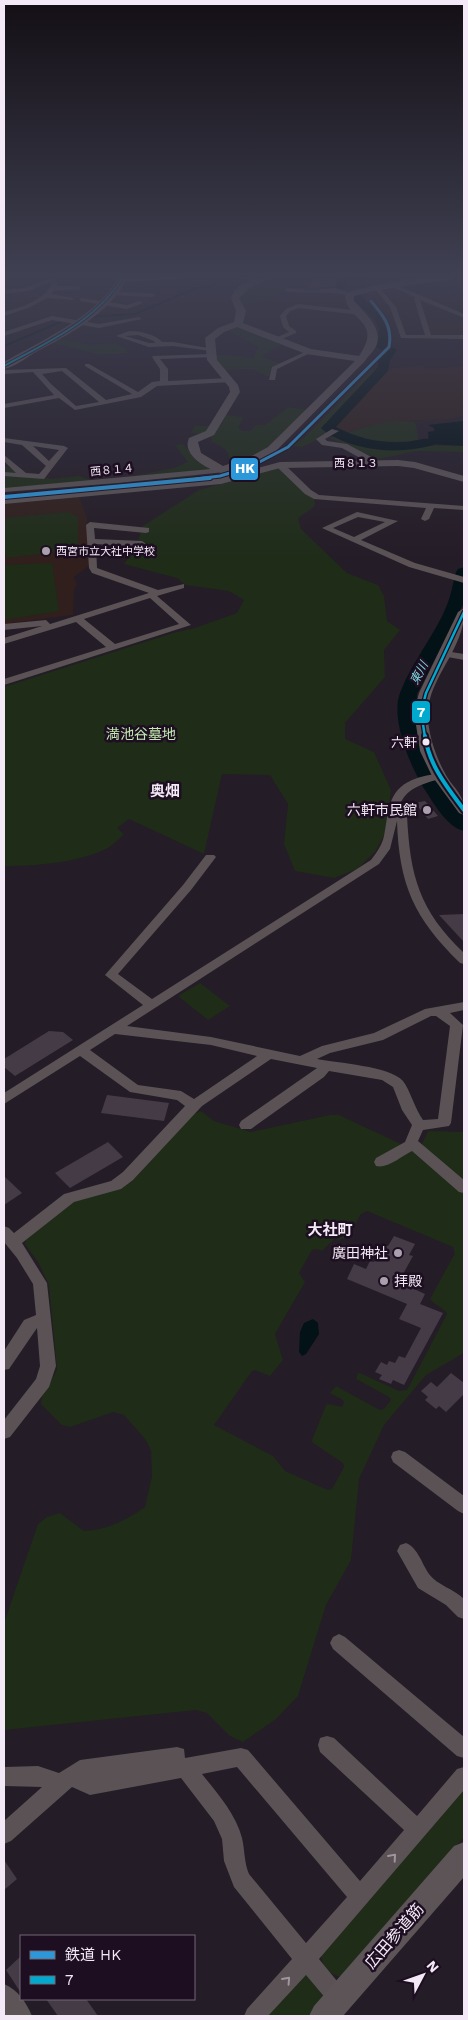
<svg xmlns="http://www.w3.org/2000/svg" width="468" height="2020" font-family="'Work Sans','Noto Sans JP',sans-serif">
<rect width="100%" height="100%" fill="#241c26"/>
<g fill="#301f1c">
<path d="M426,322H464V336L431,337Z"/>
<path d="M422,366L427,369L464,366V415L450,419L396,421L376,424L346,433L330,427L387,369Z"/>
<path d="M79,496L87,518L89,566L74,577L77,584L74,590L73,615L4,624V502Z"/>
</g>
<g fill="#1f2c18" fill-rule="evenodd">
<path d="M276,277H294L293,279L288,280L290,285H293L291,288C284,290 283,292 277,295C267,301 254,303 242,304L238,300L244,290Z"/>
<path d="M237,327L282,345L261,356L281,364L271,376H266L253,369L225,370L215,361L214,356C220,353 244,357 253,358L258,347L227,330Z"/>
<path d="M53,338L92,345L114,343L126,348L127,353L100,355L47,341Z"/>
<path d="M378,365L389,368L330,427L334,429L317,437V440L301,447L293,446L304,438L372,370L378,371L381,368Z"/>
<path d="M288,407L308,410L276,441L261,453L237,462L230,460C228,449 222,446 212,442V438L203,434L191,433L195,426H221L226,415L244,417L238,427L242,431H250L256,425H265Z"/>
<path d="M396,421L415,422L419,441L374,442L346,433L376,424Z"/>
<path d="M337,435L364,447L386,445L464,446V454L461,452L417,451L378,459L330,438Z"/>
<path d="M183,444L192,455L213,469C207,470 201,474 195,476C171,482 146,477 122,478L174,468L188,462L175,445Z"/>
<path d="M4,466L23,472L35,473L50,479L79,476L94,481L4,488Z"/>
<path d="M279,468L314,498L315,506L298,518L301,529L347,573L378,585L384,596L387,621L400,630L384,650L385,677L345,723V739L374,752L391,790L386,832L375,852L357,869L334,878L295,871L284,844L288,804L270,775L222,774L204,854L129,819L117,828L124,834C119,839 113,845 106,849C76,863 37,866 4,866V687L173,633L195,628L237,613L244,600L229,591L185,585L177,578L124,564L136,547L143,526L199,490Z"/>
<path d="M68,512L78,517V553L58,556L56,552L7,558L4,550V518Z"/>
<path d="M52,563L59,611L4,620V565Z"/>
<path d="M200,983L230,1006L208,1020L178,996Z"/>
<path d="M201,1111L214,1121L251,1132L330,1115H339L418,1152L464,1192V1353L426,1375L384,1425L359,1479L351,1560L326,1605L298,1696L276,1719L243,1742L230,1736L207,1713L196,1710L4,1730V1623L38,1524L47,1517L60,1513L84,1531C107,1530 127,1520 145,1507L152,1476L151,1450L145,1439L124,1415L113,1412L70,1427L62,1425L41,1404C41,1392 53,1381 57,1369L49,1285L38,1262L25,1244L26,1240L69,1202L120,1187L135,1178L189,1116ZM367,1211L453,1247L455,1253L430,1299C435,1306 444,1307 447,1314L407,1390L399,1391L360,1373H358L356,1379L389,1397L391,1400L384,1409L380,1410L336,1386L330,1393L343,1400L344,1403L342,1407L329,1404L326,1405L312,1440L313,1443L343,1463L344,1467L332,1489L328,1490L285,1471L273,1456L214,1425L252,1371L255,1370L270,1376L283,1360L275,1334L305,1282L299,1273L312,1250L317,1249L322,1251L334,1239C349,1244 354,1224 361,1214Z"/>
<path d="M428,1131L464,1132V1182L421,1146Z"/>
<path d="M464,1786V1837L342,1977C331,1976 321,1966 321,1954Z"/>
<path d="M303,1975H308L323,1994V2000L309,2016H266Z"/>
</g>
<g fill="#031216">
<path d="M464,421V446L429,444L428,432L434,431V428L428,425Z"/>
<path d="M313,1319L318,1323L319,1334L306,1354L302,1356L299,1352L300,1332L304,1323Z"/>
</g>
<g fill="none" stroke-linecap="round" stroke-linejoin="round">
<g stroke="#031216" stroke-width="2">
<path d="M89,317L135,314L196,288L212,286L222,277"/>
<path d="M4,346L63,321"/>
</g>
<g fill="#031216" fill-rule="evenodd">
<path d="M347,277H370L368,279L347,283L344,291H336L334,289L338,279Z"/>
<path d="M357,294L361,295C375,311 399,320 389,345L397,350L390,360L388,371L336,427C360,439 379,443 406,442C415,441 430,435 436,442L434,445C401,454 364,452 334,437C329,434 325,432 321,428L378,367V360L384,352L376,347C387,317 366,317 351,297Z"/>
<path d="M464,567L463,605L417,694L416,712L419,730L430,766L447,794L464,814V831C447,827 434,804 425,790C411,768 390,719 400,693C411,663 435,635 447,605C451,595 453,583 456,572L458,569Z"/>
</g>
</g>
<g fill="#443b46">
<path d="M314,277H337L336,286L307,288Z"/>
<path d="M425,801L438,816L428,819L415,803Z"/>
<path d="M464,914V942L439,915Z"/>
<path d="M49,1031L63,1032L73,1040L15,1076L4,1067V1059Z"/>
<path d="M107,1095L169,1103L164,1121L101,1113Z"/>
<path d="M108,1142L123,1157L70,1188L55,1173Z"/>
<path d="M4,1176L22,1193L4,1205Z"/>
<path d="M394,1236L415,1244L409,1255L413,1256L403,1274L408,1276L403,1284L425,1294L420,1304L443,1313L404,1385L393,1380L391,1384L379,1379L382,1375L375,1372L381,1362L387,1365L389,1361L395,1363L399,1356L405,1358L421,1328L399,1319L407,1304L347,1279L354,1264L366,1269L370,1261L374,1262L384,1245L388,1246Z"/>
<path d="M451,1373L464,1383V1394L446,1412L439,1406L436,1409L425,1400L428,1397L421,1391L431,1382L437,1387Z"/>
<path d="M4,1860L17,1879L4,1890Z"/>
<path d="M21,1956V1993L6,1970Z"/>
<path d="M46,1999H86L98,2016H58Z"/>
</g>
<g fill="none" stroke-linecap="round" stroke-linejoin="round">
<g fill="#5a5255" fill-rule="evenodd">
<path d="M149,277H182L179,279L123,282L120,280L123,278Z"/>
<path d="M234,277H246L263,281L260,283Z"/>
<path d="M458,277H464V281Z"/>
<path d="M50,278L57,282V286H78L81,288L78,290H55L51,294L73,298V300L47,298L28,308L4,316V312C22,307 43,301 52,284L50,282L28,291L4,294V290L25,288Z"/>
<path d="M390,284H394L464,314V318L462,317L420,300L431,335H464V339L401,338L390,307L374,288V286H378L396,307L406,335H425L414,299L415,297L390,286Z"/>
<path d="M287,288L312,290L336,288L354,294L351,296C329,290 307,295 285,291V289Z"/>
<path d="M114,292L152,293L155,295L152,297L112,295L111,294Z"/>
<path d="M82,298L127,305L140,301L143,303L127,309L80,301V299Z"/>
<path d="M298,304L361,311L364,313L361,315L299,308L290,311L286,316L289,326L296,331V333L277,341H273V339L289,332L283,327L280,316L286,309Z"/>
<path d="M52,316L99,324L139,317L142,319L99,328L52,320L4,336V332Z"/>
<path d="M129,331C139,331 156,334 162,342H173L214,349L211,351L173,346L149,347L116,336ZM138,335L154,341L155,343H149L125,336Z"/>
<path d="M307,351L312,352L277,369L275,380H269L272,367Z"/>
<path d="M211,354L213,355V357L160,359L168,369V381L229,378L233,380L232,382L157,386L141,397L75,410L59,398L4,408V404L54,395L33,372L4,374V370L66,368L106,400L132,394L85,366V364H89L138,392L152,382L160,381V369L152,357L153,356ZM62,371L99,402L76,406L51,384L42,374Z"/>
<path d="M332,429L339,431L325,439L327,441L347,444L379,461V465H373L342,448L322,445L316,439Z"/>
<path d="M4,438L64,446L68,448L44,479L4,476V472L16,473L4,461V455L26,473L39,474L46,466L22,445L4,442ZM33,446L59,450L49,461Z"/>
<path d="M277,463H283L311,490L319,495L464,506V510L434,508L429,519L425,521L421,519L426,508L314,499L305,494L277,467Z"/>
<path d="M222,468L226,470L225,472L118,483L4,492V488Z"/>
<path d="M357,512L398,521L361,540L415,563L464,577V583L409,567L322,528ZM358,517L385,522L354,537L333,528Z"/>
<path d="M90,522L149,528V532L146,533L94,528L95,539L142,541L146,544L142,547L96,544L97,568L158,590L184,584V588L157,596L191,625L4,685V679L106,647L76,622L4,644V638L42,626L4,630V624L46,620L50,624L149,593L92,573L89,568L86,525ZM150,598L179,624L115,644L84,619Z"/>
<path d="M445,651L464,654V660L442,656L440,654Z"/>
<path d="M439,773L444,776L443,778C422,784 404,788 398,810L407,815C410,876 419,910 464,953V964L460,963C414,918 399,885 397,821L390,849L379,864L127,1026L211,1037L300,1056L322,1046L374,1033L425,1009L464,1002V1010L450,1013L463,1025L451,1123L449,1126L423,1130L418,1141L464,1180V1193L459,1192L412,1151C402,1156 387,1169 376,1166L374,1162L376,1158L405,1142L412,1125L402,1110L393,1087L382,1080L329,1071L324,1077L251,1129H241L239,1125L241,1121L317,1068L271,1059L202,1106L133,1180L121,1189L74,1202L22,1243L47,1283L56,1366L49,1387L10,1437L4,1439V1420L36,1379L40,1366L37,1328L9,1369L4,1370V1351L24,1320L36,1315L33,1284L17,1258L4,1242V1226L9,1228L14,1233L64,1194L111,1181L123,1172L185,1106L177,1100L130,1092L80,1056L4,1104V1093L143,1005L105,975L183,885L206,855H214L216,857L191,890L118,974L152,999L371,860C377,852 382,845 384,836C389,812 387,791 412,780C421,776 430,775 439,773ZM431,1016H436L450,1026L438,1119L423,1120C415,1109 410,1090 403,1081C390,1066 337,1063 317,1059L330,1053L383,1040ZM115,1034L211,1045L257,1056L194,1099L181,1091L138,1085L90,1050Z"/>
<path d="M399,1450L405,1452L464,1496V1514L458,1511L393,1462L391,1457L393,1452Z"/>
<path d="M406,1543C418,1548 422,1564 429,1574C437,1585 454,1589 464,1599V1619L458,1617L446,1605L418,1588L397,1551L400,1545Z"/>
<path d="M339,1634L345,1637L464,1737V1758L457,1756L333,1649L330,1643L333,1637Z"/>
<path d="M327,1736L334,1738L417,1816L457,1769L464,1767V1790L319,1959L346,1992L349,1999L346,2006L339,2009L332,2006L306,1975L268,2016H244L247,2009L292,1959L234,1887L224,1861L222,1839L214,1821L181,1778L90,1795L72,1787L11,1841L4,1844V1821L42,1787L4,1786V1767L38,1766L59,1773L80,1760L177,1747L184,1749L185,1758L241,1748L248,1750L360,1881L404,1830L320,1752L318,1745L320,1738ZM237,1767L347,1897L306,1943L249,1874C244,1862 245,1851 242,1838C236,1814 217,1793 202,1774Z"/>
</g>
<g fill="#5c5457" fill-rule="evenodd">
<path d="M264,277H275L249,288L239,298L246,311L243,323L311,349L359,356C383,321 349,322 345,297L348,292C382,283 419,275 454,277L450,280L377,290L354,296V301C364,312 382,327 377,344C375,350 368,356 365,361L276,451L252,464L222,473C208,470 181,455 189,438L206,431L230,392L229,387L207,360L205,338L218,328L234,322L236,311L231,298L234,291L242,284ZM237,327L306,354L355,361L268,447L250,457L223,466L201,453L198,442L214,435L240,392L238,385L217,360L215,339L224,332Z"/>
<path d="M398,460L415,462L464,476V482L414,468L398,466L280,468L221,484L4,504V498L221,478L280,462Z"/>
<path d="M464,608C467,646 429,677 428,712C427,732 436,758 446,775C455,791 465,793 464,815L459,813L432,776L420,751L414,712L419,693L458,612Z"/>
<path d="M464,1842V1877L343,2016H309L314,2006L454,1846Z"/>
<path d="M4,1984C18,1990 26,2002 32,2016H4Z"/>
</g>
<path fill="#655d5f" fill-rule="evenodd" d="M118,277H128C111,313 68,335 34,353C25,359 14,367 4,369V362C39,342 101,314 118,277Z"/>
<g stroke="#1d0e21" stroke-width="4">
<path id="bus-1-far2" d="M4,366C48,342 96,321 123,277"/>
</g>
<g stroke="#1d0e21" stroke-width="5">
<path id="bus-1-far1" d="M425,737L421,712L426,693L464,612"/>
</g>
<g stroke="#1d0e21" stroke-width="8">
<path id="bus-1" d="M425,736C429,765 447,787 464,810"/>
</g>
<use href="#bus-1-far2" stroke="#00a9ce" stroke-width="2"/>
<use href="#bus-1-far1" stroke="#00a9ce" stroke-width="2.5"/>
<use href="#bus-1" stroke="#00a9ce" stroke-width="4"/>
<g stroke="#1d0e21" stroke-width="5">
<path id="rail-1-far1" d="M196,479L220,476L250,467L288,447L389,347C393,327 383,315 371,301"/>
</g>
<g stroke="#1d0e21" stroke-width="6">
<path id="rail-1" d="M4,497L210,478"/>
</g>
<use href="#rail-1-far1" stroke="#2d98d9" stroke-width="3"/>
<use href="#rail-1" stroke="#2d98d9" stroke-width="4"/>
</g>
<defs><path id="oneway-chevron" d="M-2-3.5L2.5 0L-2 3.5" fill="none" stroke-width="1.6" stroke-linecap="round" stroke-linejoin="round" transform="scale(1.25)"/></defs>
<g stroke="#9f969d">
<use href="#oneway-chevron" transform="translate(393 1857) rotate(-49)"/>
<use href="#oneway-chevron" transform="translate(287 1980) rotate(-48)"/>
</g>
<linearGradient id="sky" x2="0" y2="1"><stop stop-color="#140f15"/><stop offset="0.49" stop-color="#3f4052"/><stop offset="1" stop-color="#3f4052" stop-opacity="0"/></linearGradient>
<rect width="468" height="560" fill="url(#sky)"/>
<g fill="#aba1ad" stroke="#1d0e21" stroke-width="2">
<circle cx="46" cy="551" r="5"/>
<circle cx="427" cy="810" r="5"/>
<circle cx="398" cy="1253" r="5"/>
<circle cx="384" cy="1281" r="5"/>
</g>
<circle fill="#f4e9f6" stroke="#1d0e21" stroke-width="2" cx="426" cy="742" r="4.5"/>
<g text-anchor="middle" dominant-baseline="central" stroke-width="5" stroke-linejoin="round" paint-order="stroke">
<g font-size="11" fill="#f4e9f6" stroke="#1d0e21">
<text x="356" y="463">西８１３</text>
<text transform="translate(112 470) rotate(-5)">西８１４</text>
</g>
<g font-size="11" fill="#f4e9f6" stroke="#1d0e21" text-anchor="start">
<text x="56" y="551">西宮市立大社中学校</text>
</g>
<g font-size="12" font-style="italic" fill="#7cd6dd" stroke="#1d0e21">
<text transform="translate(419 673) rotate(-62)">東川</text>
</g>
<g font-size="13" fill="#f4e9f6" stroke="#1d0e21" text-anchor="end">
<text x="417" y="742">六軒</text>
</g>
<g font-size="14" fill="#c2e9b0" stroke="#1d0e21">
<text x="141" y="734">満池谷墓地</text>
</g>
<g font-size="14" fill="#f4e9f6" stroke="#1d0e21" text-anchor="end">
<text x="417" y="810">六軒市民館</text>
<text x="388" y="1253">廣田神社</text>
<text x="394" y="1281" text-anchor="start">拝殿</text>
</g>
<g font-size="15" font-weight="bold" fill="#f4e9f6" stroke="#1d0e21">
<text x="165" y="791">奥畑</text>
<text x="330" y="1230">大社町</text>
</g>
<g font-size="16" fill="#f4e9f6" stroke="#1d0e21">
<text transform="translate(394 1936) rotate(-49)">広田参道筋</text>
</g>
</g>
<g stroke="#1d0e21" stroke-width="2">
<rect x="230" y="457" width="29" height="24" rx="5" fill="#2d98d9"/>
<rect x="411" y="700" width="20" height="24" rx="5" fill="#00a9ce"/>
</g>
<g font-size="14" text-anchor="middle" font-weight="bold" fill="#fff">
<text x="245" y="473">HK</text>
<text x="421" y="717">7</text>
</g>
<rect width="468" height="2020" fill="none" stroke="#f4e9f6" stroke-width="10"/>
<rect x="20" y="1935" width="175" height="65" fill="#1d0e21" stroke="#736676"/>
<rect x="30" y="1951" width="25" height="8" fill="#2d98d9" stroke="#736676"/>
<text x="65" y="1960" font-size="15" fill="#f4e9f6">鉄道 HK</text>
<rect x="30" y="1976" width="25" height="8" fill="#00a9ce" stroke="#736676"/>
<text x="65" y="1985" font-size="15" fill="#f4e9f6">7</text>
<g transform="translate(423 1975) rotate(49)" stroke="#1d0e21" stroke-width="4" paint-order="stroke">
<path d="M0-4L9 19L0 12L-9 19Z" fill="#f4e9f6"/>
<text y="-8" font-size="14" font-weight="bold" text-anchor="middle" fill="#f4e9f6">N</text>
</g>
</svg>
